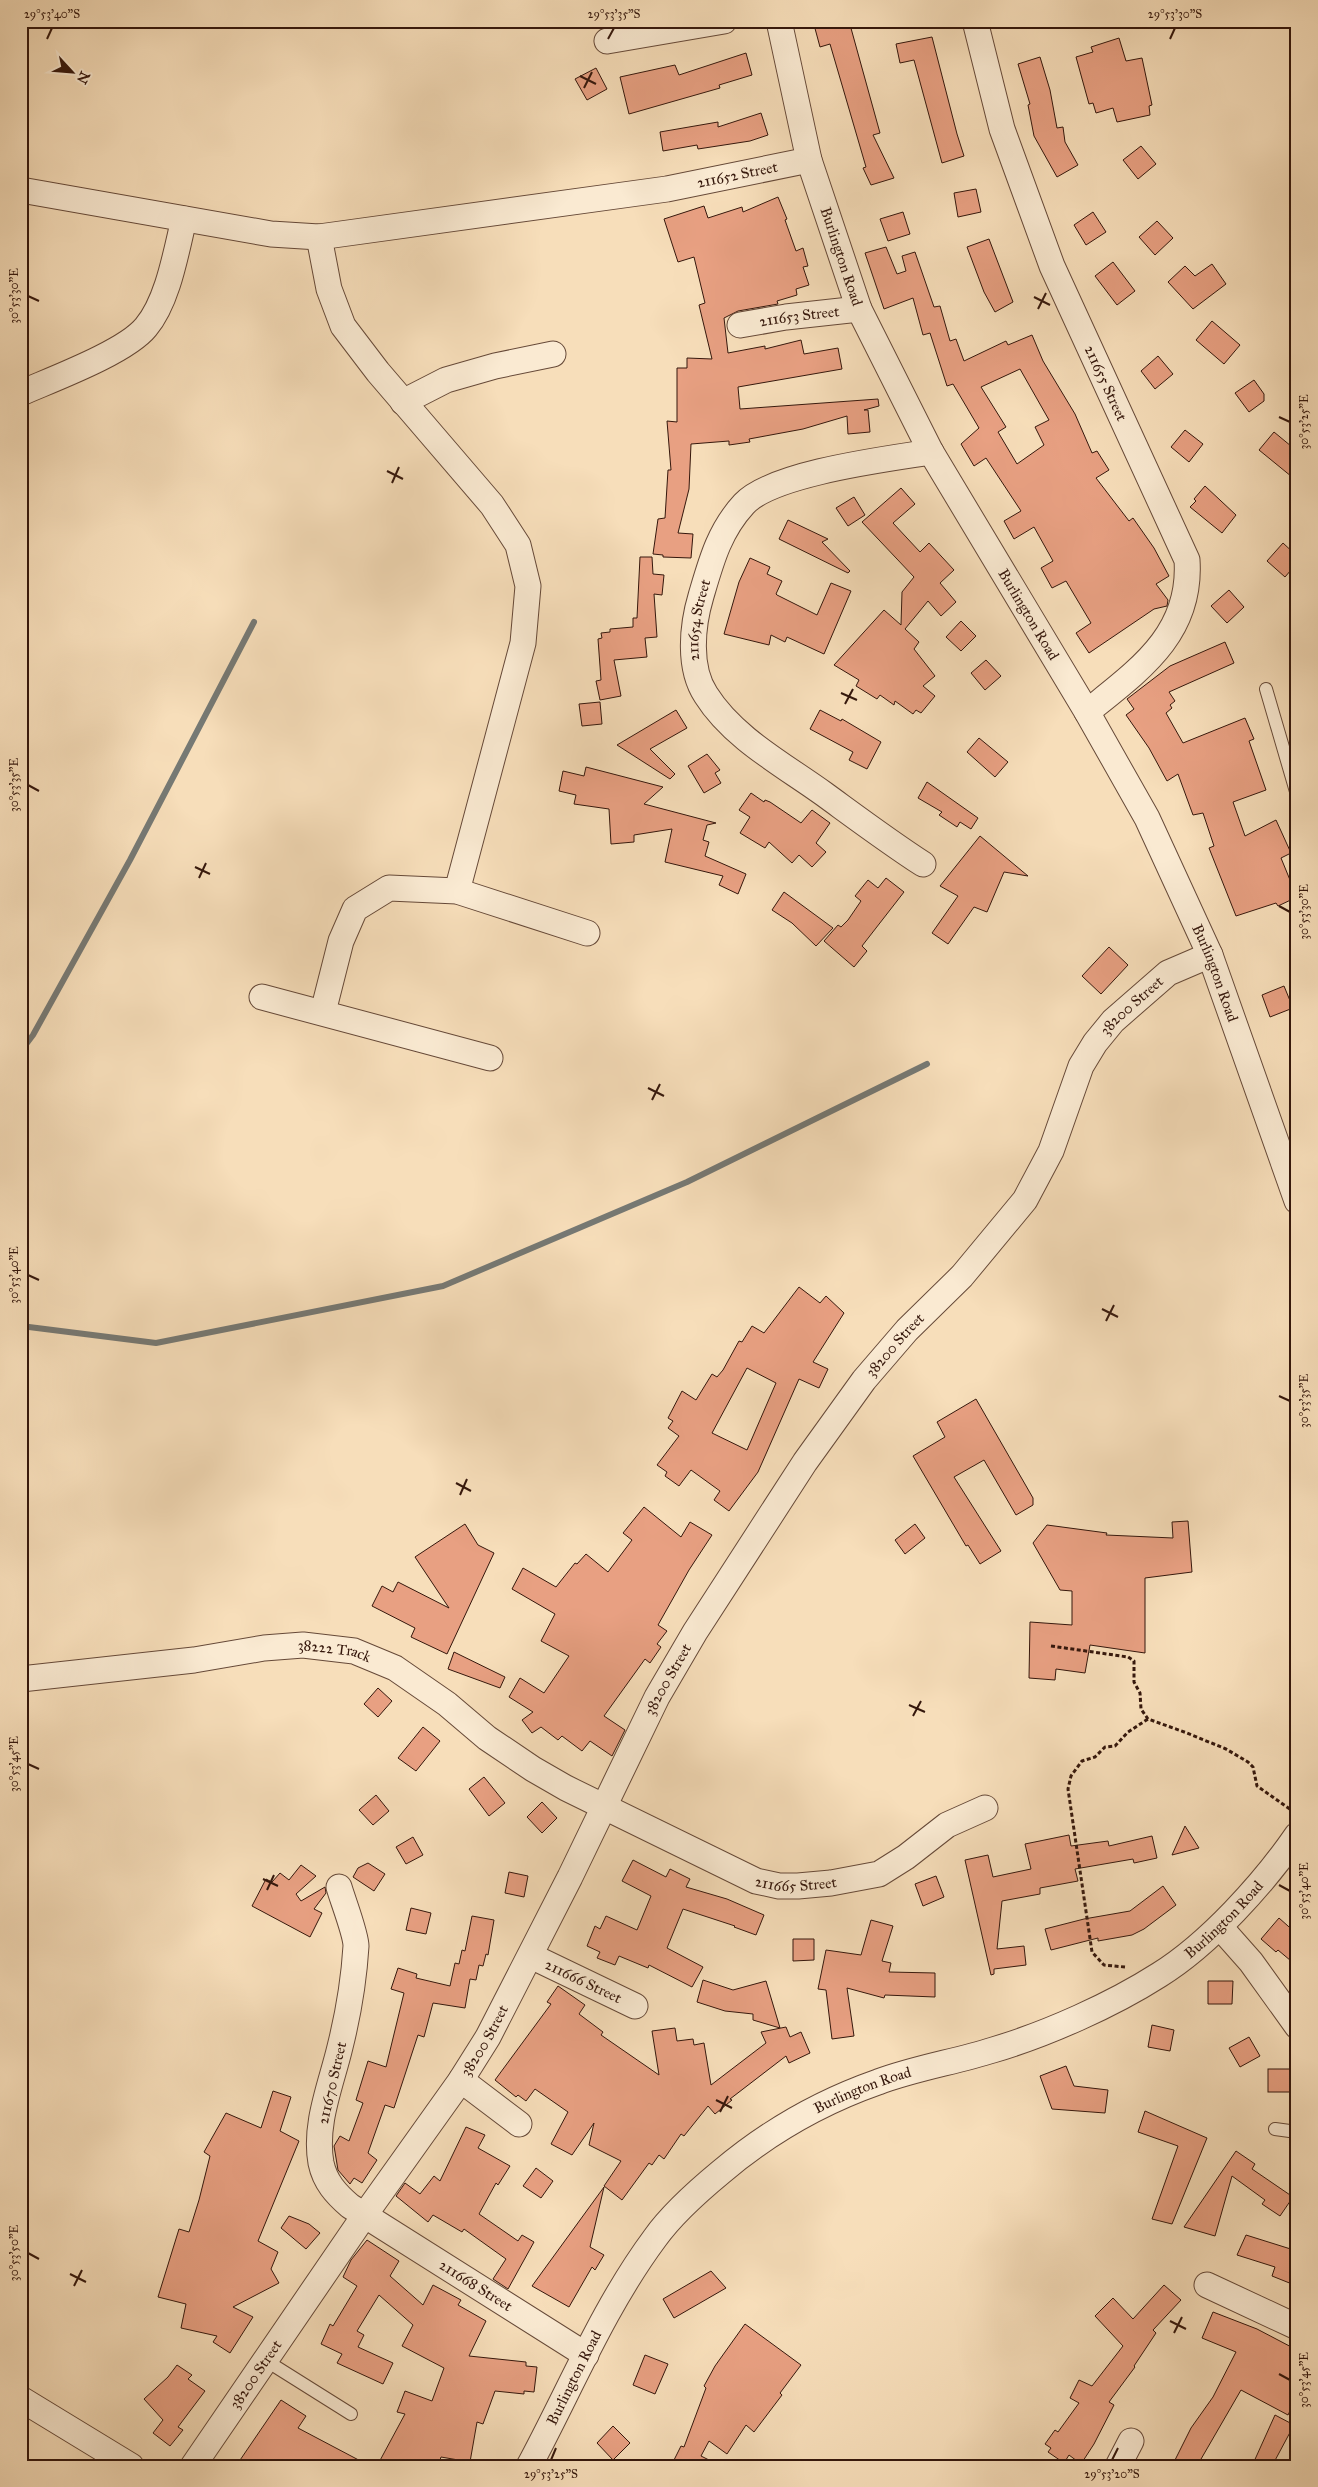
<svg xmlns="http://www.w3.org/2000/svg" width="1318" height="2487" font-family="'IM FELL Great Primer',serif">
<rect width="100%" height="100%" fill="#f7deba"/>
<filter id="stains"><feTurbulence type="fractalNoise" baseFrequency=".004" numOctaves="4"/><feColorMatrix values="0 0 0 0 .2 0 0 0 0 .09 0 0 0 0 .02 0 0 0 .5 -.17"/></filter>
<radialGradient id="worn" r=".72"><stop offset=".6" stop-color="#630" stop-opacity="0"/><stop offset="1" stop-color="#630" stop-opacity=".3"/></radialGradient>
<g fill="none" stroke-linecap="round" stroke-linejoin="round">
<g stroke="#767974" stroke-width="6">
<path d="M21,1051L33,1035L130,860L254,622"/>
<path d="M21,1326L156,1343L443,1286L687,1182L927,1064"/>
</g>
</g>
<g fill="#e8a082" stroke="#35170c" fill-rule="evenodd">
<path d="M813,21H849L880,133L873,135L894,178L871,185L863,168L866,167L830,44L820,47Z"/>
<path d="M932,37L957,134L964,156L942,163L914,60L900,63L896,44Z"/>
<path d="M1119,38L1126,61L1142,58L1152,105L1149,106L1150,115L1117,122L1113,108L1096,113L1093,103L1089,104L1076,57L1093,52L1091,47Z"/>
<path d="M746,53L752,75L719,85L720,88L629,114L620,77L675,65L679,75Z"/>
<path d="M1040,57L1050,90L1057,128L1063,127L1065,142L1078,165L1057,177L1034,136L1028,105L1030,104L1018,64Z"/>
<path d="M596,68L607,89L587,100L575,79Z"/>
<path d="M761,113L768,135L750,141L698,149L697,145L663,151L660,132L718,122V127Z"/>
<path d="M1141,146L1156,164L1138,179L1123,160Z"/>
<path d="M976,189L981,212L958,217L954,193Z"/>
<path d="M778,197L787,219L785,220L796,251L803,248L808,266L803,267L809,285L796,289L797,295L777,301L778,304L738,311L724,318L728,353L765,346V349L801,340L804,354L838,348L842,369L738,387L740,409L878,399L879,406L864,410H868L870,432L848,434L847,416L803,429L749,439L750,442L729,445V441L691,444L689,489L678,533L693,534L691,558L663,557V555L653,554L658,519L665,518L668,470H671L667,421L677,422V368H687V358L712,359L699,305L705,303L694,257L678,262L664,219L704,206L708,218L742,207L743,212Z"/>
<path d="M903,212L910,234L888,241L880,219Z"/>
<path d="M1093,212L1106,232L1086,245L1074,225Z"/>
<path d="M1157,221L1173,238L1155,255L1139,237Z"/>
<path d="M989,239L1013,302L995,312L984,292L967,247Z"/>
<path d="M886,247L897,274L906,271L902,256L915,252L934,307L940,306L950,341L956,339L964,361L1006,341L1008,345L1032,335L1043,361L1075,414L1092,453L1097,451L1109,470L1096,478L1129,521L1133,518L1154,548L1169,576L1156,584L1168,600L1167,606L1154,609L1089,653L1076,633L1091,623L1066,581L1052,588L1041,568L1053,561L1034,527L1014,539L1004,521L1021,511L986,458L974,466L961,444L979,428L953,384L947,386L930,333L923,335L913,298L884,309L865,253ZM1020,369L1049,420L1035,427L1044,445L1017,464L998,432L1006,427L981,387Z"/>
<path d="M1113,262L1135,291L1117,305L1095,276Z"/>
<path d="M1212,264L1226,284L1193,309L1168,282L1185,266L1195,276Z"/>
<path d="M1212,321L1240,345L1224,364L1196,340Z"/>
<path d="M1158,356L1173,374L1155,389L1141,371Z"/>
<path d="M1254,380L1264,394V401L1249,412L1235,393Z"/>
<path d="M1185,430L1203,444L1189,462L1171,447Z"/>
<path d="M1274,432L1297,451V481L1259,450Z"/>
<path d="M1205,486L1236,515L1222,533L1190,507L1196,501L1194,499Z"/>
<path d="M901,488L915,504L893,523L920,552L929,543L954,570L940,583L956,602L941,616L928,601L905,629L919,642L914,649L935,676L923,686L935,696L921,713L916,710L913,714L895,701L894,705L880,695L877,699L856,686L859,680L834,665L884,610L901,625L902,592L914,577L862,522Z"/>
<path d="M854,497L865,515L848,526L836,508Z"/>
<path d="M788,520L828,539L822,542L850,571L848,573L779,539Z"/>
<path d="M1283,543L1297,556V563L1285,577L1267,561Z"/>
<path d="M640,557H652L653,574L664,575L662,595L654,594L657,637L645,638L647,657L614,660L621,696L600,700L596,681L601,680L598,639L602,638L601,633L610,632V629L633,627V618H637Z"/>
<path d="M750,558L770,567L767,574L782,581L776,594L777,595L817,615L831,583L851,591L824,654L787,637L785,642L771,635L769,645L724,634L739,582Z"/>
<path d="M1229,590L1244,607L1227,623L1211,606Z"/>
<path d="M961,621L976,636L961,651L946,637Z"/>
<path d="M1225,642L1234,663L1169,692L1175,701L1170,705L1172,708L1166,713L1183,743L1245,718L1254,739L1249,741L1266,790L1233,802L1245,836L1276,820L1291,853L1281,858L1297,897L1278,906L1276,903L1236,916L1209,848L1214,846L1203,813L1193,815L1178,774L1167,781L1149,748L1126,715L1134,709L1127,699L1170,666Z"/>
<path d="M986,660L1001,676L985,690L971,673Z"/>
<path d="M600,702L602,724L582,726L579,704Z"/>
<path d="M676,710L687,728L650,749L675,774L670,779L617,745Z"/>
<path d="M820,710L841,721L842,719L881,742L867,769L849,760L853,752L810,729Z"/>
<path d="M979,738L1008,762L995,777L967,752Z"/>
<path d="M707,754L720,770L715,773L721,783L704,793L688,766Z"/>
<path d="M586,767L663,787L644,804L716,823L707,825L703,840L709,842L705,856L746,874L738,894L719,885L723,876L665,862L672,829L634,835V842L611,844L609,809L574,804L576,795L559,791L563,771L584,776Z"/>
<path d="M927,782L978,818L971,829L960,822L957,827L939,815L942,812L918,798Z"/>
<path d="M751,793L764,802L765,800L770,802L801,823L812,810L830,823L816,843L826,852L812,867L799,855L792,863L769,842L765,848L740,833L750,817L739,810Z"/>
<path d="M980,836L1028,876L1004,872L987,912L974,907L948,944L932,933L958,896L940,886Z"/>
<path d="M886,878L904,892L862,946L867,951L854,967L824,941L838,925L841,927L848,920L861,901L855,896L868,880L878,888Z"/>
<path d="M784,892L833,928L816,946L792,923L772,910Z"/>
<path d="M1109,947L1128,965L1101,994L1082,976Z"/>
<path d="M1284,986L1293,1008L1270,1017L1262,995Z"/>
<path d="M799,1287L820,1303L826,1296L844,1313L813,1362L828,1369L819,1388L799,1379L758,1472L729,1511L714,1500L720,1491L691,1470L679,1486L665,1476L667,1472L657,1465L679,1436L668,1428L673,1421L668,1418L682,1391L696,1400L712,1374L717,1377L723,1370L739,1341L742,1342L752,1326L764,1333ZM747,1368L776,1383L747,1450L712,1433Z"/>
<path d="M976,1399L1033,1498V1505L1016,1515L984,1460L954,1477L1001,1551L980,1564L968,1545L966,1546L913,1456L945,1437L937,1422Z"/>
<path d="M644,1507L681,1537L690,1522L712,1535L689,1570L658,1625L667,1631L657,1644L661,1647L650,1663L645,1659L604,1716L625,1730L612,1756L590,1741L582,1751L562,1736L558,1740L541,1727L532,1733L522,1720L533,1712L509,1697L520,1678L544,1693L569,1656L541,1641L555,1614L512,1589L523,1568L556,1587L575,1563L577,1564L586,1554L608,1572L632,1540L623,1533Z"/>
<path d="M1188,1521L1192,1572L1145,1578V1653L1090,1645L1085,1673L1056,1669L1055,1680L1029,1678L1030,1622L1072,1625V1591L1060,1590L1033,1543L1047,1525L1107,1533L1106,1535L1173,1538L1172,1522Z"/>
<path d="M465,1524L478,1545L494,1553L447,1654L411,1637L415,1628L372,1606L382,1586L393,1592L398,1582L449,1608L415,1557Z"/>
<path d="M915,1524L925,1538L905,1554L895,1540Z"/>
<path d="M454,1652L505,1677L500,1688L448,1669Z"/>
<path d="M378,1688L392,1701L378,1717L364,1704Z"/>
<path d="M423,1727L440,1741L416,1771L398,1758Z"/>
<path d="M484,1777L505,1803L489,1816L469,1789Z"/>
<path d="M376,1795L389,1811L373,1825L359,1810Z"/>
<path d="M542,1802L557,1818L542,1833L527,1817Z"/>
<path d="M1185,1826L1199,1848L1172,1855Z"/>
<path d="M1069,1835L1071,1846L1108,1841L1109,1846L1152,1836L1157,1858L1134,1863L1133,1859L1075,1869L1078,1881L1040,1888V1894L1002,1901L997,1949L1024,1946L1026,1965L994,1969V1974L991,1975L965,1860L988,1855L993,1877L1031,1869L1025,1844Z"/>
<path d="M413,1837L423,1855L406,1864L396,1847Z"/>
<path d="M633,1860L666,1877L670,1869L690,1879L686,1887L727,1899L764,1915L756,1935L734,1927L735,1926L683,1909L667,1948L703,1967L692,1987L649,1965L648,1968L619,1956L615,1965L597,1958L600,1952L587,1946L595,1926L600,1929L606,1916L637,1930L651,1896L622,1881Z"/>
<path d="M368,1863L385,1874L374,1891L353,1877L358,1868Z"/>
<path d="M301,1865L316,1876L296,1894L301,1901L325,1887L326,1893L314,1909L322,1913L310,1937L252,1906L266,1879L272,1882L280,1873L289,1880Z"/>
<path d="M509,1872L528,1876L524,1897L505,1893Z"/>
<path d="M936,1876L944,1897L923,1906L915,1884Z"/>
<path d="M1163,1886L1176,1905L1144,1929L1132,1935L1098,1941V1938L1051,1950L1045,1929L1084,1919L1130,1911Z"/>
<path d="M411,1908L431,1913L426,1934L406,1930Z"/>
<path d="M472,1916L494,1920L488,1955L486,1954L483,1966L479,1965L476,1980L470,1979L465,2008L433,2003L424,2037L418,2035L394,2108L385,2105L368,2153L377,2160L362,2183L354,2178L350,2184L338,2170L334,2146L340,2136L349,2141L363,2103L356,2100L368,2061L386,2067L404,1993L391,1989L398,1968L417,1974L416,1978L450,1986L455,1963L459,1964L462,1950L465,1951Z"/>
<path d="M1279,1918L1297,1934V1966L1278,1950L1276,1952L1261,1939Z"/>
<path d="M871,1920L893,1926L882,1961L891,1963L889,1972L935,1973V1997L885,1995L884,1998L847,1988L854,2036L832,2039L826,1990L818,1989L826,1950L861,1955Z"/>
<path d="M793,1939H814V1960L793,1961Z"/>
<path d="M703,1980L733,1990L766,1981L780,2028L753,2020V2014L725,2011L697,2002Z"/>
<path d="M1208,1981H1233L1232,2004H1208Z"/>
<path d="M558,1986L585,2005L579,2014L603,2032L601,2035L659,2075L652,2031L675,2028L677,2041L693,2039L694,2045L704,2043L711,2085L766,2043L761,2032L786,2027L790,2037L801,2032L810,2053L789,2063L786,2056L730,2099L732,2100L715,2114L708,2106L684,2136L681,2134L664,2159L659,2155L652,2165L649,2163L622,2200L604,2186L621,2161L589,2145L594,2123L572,2155L551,2144L568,2112L535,2089L526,2101L518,2095L516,2097L495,2080L551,2004L547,2002Z"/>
<path d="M1152,2025L1174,2030L1170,2051L1148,2047Z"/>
<path d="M1249,2037L1260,2056L1240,2067L1229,2048Z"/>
<path d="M1066,2066L1074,2086L1108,2090L1105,2113L1052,2109L1040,2076Z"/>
<rect x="1268" y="2069" width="23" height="23"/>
<path d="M273,2091L291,2097L280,2131L299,2141L258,2241L278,2252L271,2269L279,2283L233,2307L253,2317L230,2353L213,2342L217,2336L181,2328L186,2304L158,2297L179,2229L189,2232L199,2200L210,2156L204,2152L226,2113L261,2128Z"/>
<path d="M1145,2111L1207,2138L1172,2224L1152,2219L1178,2146L1138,2132Z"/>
<path d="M466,2127L485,2135L478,2148L510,2166L498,2185L496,2183L479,2214L518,2241L522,2235L534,2242L508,2289L493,2279L506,2259L464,2229L462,2232L433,2215L428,2222L396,2196L405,2183L420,2194L434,2176L440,2181Z"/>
<path d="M1236,2151L1255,2164L1252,2169L1293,2197L1280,2216L1262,2204L1265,2200L1232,2176L1215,2236L1184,2227Z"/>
<path d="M536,2168L553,2181L541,2198L523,2186Z"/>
<path d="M604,2187L590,2247L604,2255L595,2270L592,2267L569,2307L532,2286Z"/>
<path d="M289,2216L309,2224L320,2233L306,2249L281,2228Z"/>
<path d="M1246,2235L1297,2251V2286L1272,2276L1275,2267L1237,2255Z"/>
<path d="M367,2240L399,2261L390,2276L423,2305L433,2285L461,2300L458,2305L486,2321L469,2356L526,2362V2366L537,2367L534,2392L524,2391V2394L495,2391L483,2424L477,2422L470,2462L441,2457L438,2466H377L405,2414L397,2412L405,2391L432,2401L444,2368L402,2346L413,2325L379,2295L357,2331L364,2335L358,2347L393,2363L383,2384L337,2363L342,2354L321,2344L330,2324L333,2326L357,2286L343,2277L351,2260Z"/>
<path d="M711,2271L726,2288L674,2318L663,2299Z"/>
<path d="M1164,2285L1181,2300L1153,2330L1156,2333L1134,2366L1135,2367L1109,2402L1114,2405L1094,2444L1081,2464L1069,2455L1064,2463L1048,2452L1051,2448L1045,2444L1055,2430L1058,2432L1079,2403L1070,2398L1079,2380L1092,2386L1123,2346L1095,2316L1113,2298L1133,2319Z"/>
<path d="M1213,2312L1257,2329L1297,2350V2397L1288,2415L1241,2390L1197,2466H1172L1191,2428L1213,2397L1236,2352L1202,2338Z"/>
<path d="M745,2324L801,2365L780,2393L782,2395L754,2432L746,2425L727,2454L709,2441L701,2456L721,2466H671L681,2446L684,2447L706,2388L704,2386L715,2366Z"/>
<path d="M645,2355L668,2364L655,2394L633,2385Z"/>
<path d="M177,2365L192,2375L188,2379L205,2391L178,2427L183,2430L170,2446L153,2433L163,2420L144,2399L168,2377Z"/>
<path d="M281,2400L306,2416L298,2428L370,2466H236Z"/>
<path d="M1275,2415L1294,2425L1272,2466H1252Z"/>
<path d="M613,2426L630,2443L613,2460L597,2443Z"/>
</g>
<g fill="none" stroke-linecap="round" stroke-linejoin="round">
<g stroke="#664938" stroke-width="14">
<g id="lane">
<path d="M1266,689L1297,795"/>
<path d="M1275,2129L1297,2132"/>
<path d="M265,2360L351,2414"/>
</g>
</g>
<g stroke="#664938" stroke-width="27">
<g id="street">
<path id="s1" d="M779,21L809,160L859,309L931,452L1087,712L1147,818L1210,955L1297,1201"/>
<path id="s2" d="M975,21L1002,129L1052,266L1187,560C1192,634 1139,670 1087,712"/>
<path d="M607,41L724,21"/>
<path id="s3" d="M21,190L271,234L319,237L667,189L809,160"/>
<path d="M319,237L329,289L343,326L378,372L492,505L518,545L528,586L523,643L457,891"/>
<path id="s4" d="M740,325L786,317L859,309"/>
<path d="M21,393C53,379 126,352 146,327C168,301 176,252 184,219"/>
<path d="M403,402L446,380L495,366L553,354"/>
<path id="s5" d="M923,864C889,842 857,818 824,794C784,765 733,738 706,695C688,668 692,626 701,596C711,562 719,531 744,504C773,473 887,459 931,452"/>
<path d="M262,997L490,1058"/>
<path d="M323,1012L341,941L355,909L389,888L457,891L587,933"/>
<path id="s6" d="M21,1679L194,1660L264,1648L303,1645L354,1651L395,1668L447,1704L487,1738L533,1769L566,1788L756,1881L779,1886H798L831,1883L879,1874L906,1857L947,1825L985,1808"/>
<path id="s7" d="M339,1887C343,1901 356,1934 356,1946C354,1979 348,2015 340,2047C331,2085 314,2124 321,2163C325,2182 336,2194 350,2206L586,2355"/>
<path d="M1220,1927L1251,1962L1297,2026"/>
<path id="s8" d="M531,1956L635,2006"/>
<path d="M461,2080L519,2124"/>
<path d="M1207,2285L1297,2327"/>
<path d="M21,2399L131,2466"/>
<path id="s9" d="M193,2466L364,2216L461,2080L488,2037L570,1877L657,1697L695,1632L805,1462L864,1380L907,1330L962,1276L1025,1200L1051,1151L1081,1066L1095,1043L1113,1021L1168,973L1210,955"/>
<path id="s10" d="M529,2466C570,2390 603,2308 655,2238C672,2214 698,2191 721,2172C767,2133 821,2102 878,2082C915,2068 955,2062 993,2050C1047,2034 1112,2005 1159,1975C1209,1944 1264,1883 1297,1835"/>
<path d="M1118,2466L1131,2441"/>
</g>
</g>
<g stroke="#35170c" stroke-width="3" stroke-dasharray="4 2.5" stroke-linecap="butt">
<path d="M1051,1646L1128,1657L1134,1661V1682L1140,1693L1141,1709L1148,1719L1187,1733L1226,1749L1248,1762L1253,1767L1257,1786L1294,1812"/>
<path d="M1125,1967L1104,1965L1092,1952L1068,1789L1071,1776L1082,1761L1095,1757L1105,1747L1115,1746L1128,1732L1148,1719"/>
</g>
<use href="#lane" stroke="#faead2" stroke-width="12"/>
<use href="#street" stroke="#faead2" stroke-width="25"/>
</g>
<path fill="none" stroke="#35170c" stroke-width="2" d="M47,39L52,28M608,39L614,28M1170,39L1175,28M580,76L596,84M584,88L592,72M28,296L39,301M1034,297L1050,305M1038,309L1046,293M1279,417L1290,422M387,471L403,479M392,483L399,467M841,693L857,700M845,704L853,689M28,785L39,791M195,867L210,874M199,878L206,863M1279,906L1290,912M648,1088L664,1096M652,1100L660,1084M28,1275L39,1280M1102,1309L1118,1317M1106,1321L1114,1305M1279,1396L1290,1401M456,1483L471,1491M460,1495L467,1479M909,1705L925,1712M913,1716L921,1701M28,1764L39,1769M263,1879L278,1886M1279,1885L1290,1891M267,1890L274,1875M716,2100L732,2108M720,2112L728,2096M28,2253L39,2259M70,2274L86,2282M74,2286L82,2270M1170,2321L1186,2329M1174,2333L1182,2317M1279,2374L1290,2380M551,2460L556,2448M1112,2460L1118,2448"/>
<g text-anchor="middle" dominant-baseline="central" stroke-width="4" stroke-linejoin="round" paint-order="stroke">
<g font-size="15" fill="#35170c" stroke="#faead2">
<text stroke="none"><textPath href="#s3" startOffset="725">211652 Street</textPath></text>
<text stroke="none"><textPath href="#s1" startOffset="244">Burlington Road</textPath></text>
<text stroke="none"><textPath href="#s4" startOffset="60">211653 Street</textPath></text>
<text stroke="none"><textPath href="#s2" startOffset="386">211655 Street</textPath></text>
<text stroke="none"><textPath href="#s1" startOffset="649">Burlington Road</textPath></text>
<text stroke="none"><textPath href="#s5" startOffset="354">211654 Street</textPath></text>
<text stroke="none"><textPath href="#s1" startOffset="1054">Burlington Road</textPath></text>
<text stroke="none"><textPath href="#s9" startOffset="1746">38200 Street</textPath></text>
<text stroke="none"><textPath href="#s9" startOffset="1326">38200 Street</textPath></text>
<text stroke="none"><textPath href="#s6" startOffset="316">38222 Track</textPath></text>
<text stroke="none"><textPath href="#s9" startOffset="921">38200 Street</textPath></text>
<text stroke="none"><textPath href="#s6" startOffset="841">211665 Street</textPath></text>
<text stroke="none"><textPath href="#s10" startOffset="924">Burlington Road</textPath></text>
<text stroke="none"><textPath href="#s8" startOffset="58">211666 Street</textPath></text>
<text stroke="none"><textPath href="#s9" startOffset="516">38200 Street</textPath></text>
<text transform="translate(332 2083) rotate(-77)">211670 Street</text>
<text stroke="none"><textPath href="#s10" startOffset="519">Burlington Road</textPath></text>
<text stroke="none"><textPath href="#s7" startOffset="484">211668 Street</textPath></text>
<text stroke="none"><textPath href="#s9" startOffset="111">38200 Street</textPath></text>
<text stroke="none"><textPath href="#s10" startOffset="99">Burlington Road</textPath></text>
</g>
</g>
<rect width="1318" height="2487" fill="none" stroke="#f7deba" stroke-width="55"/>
<g transform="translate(72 72) rotate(116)" stroke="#faead2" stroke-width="4" paint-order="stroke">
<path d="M0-4L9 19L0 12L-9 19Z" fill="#35170c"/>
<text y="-8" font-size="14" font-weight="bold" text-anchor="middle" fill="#35170c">N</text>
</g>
<rect x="28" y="28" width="1262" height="2432" fill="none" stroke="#35170c" stroke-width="2"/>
<g font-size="12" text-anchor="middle" fill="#35170c">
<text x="52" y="18">29°53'40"S</text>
<text x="614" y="18">29°53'35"S</text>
<text x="1175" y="18">29°53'30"S</text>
<text transform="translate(14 296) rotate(-90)" y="4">30°53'30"E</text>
<text transform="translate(1304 422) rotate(-90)" y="4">30°53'25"E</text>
<text transform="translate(14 785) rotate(-90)" y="4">30°53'35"E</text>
<text transform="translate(1304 912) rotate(-90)" y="4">30°53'30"E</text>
<text transform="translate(14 1275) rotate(-90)" y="4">30°53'40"E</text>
<text transform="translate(1304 1401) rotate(-90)" y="4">30°53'35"E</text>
<text transform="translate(14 1764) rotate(-90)" y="4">30°53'45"E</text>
<text transform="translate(1304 1891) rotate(-90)" y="4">30°53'40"E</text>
<text transform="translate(14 2253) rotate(-90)" y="4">30°53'50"E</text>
<text transform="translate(1304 2380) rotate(-90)" y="4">30°53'45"E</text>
<text x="551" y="2478">29°53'25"S</text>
<text x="1112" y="2478">29°53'20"S</text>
</g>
<rect width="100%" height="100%" filter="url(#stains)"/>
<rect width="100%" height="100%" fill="url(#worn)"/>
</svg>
